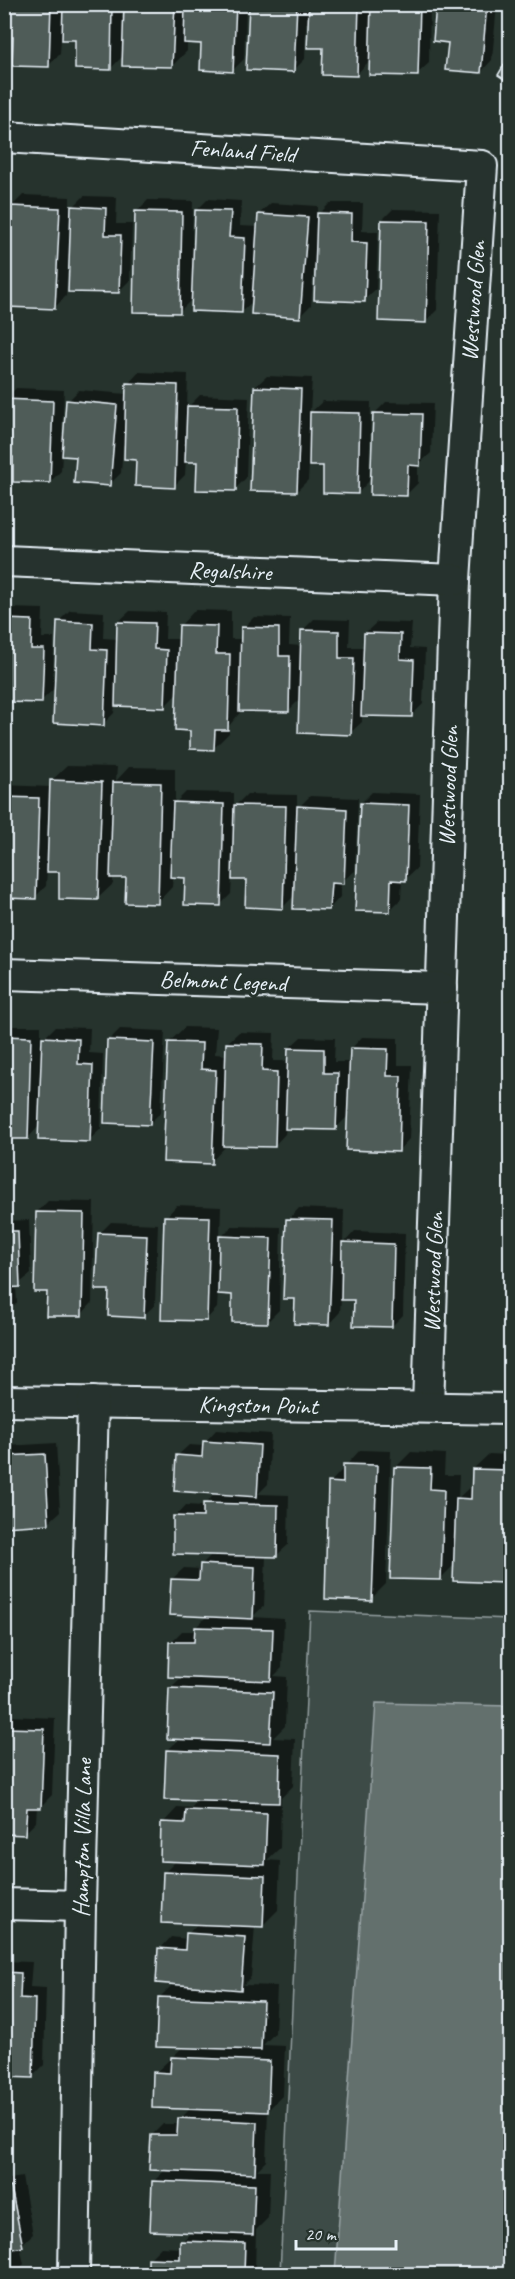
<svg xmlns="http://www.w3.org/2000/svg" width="515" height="2279" font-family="Caveat,sans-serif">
<rect width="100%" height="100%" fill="#26332d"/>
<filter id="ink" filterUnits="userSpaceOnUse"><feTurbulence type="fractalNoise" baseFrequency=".0167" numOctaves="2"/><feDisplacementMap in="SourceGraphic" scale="12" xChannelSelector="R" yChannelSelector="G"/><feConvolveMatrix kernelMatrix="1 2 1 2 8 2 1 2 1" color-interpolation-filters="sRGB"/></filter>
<g filter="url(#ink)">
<path fill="#3e4b47" stroke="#939ea0" stroke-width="1.5" d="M310,1611L510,1619V2274H280Z"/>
<path fill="#636f6d" stroke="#98a3a5" stroke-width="1.5" d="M376,1703L510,1706V2274H335Z"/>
<g fill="#0007">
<path d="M4,4H123L122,18H125L126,4H246L244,59L233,70L202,43L187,42V51L172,66L124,55L111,68L77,39H61L60,54L49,65L15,36Z"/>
<path d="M251,4H430L429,63L417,74L370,60L357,74L324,46L309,23H306L305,59L293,71Z"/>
<path d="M438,4H497L492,60L481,72L449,41Z"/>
<path d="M23,195L70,197V210L84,196L117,197L116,224H132L130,280L118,292L68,260L66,296L55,307L7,248L4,279V220H11L12,206Z"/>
<path d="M208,199L241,201L240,226L259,227V214L271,203L318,206V215L330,203H363L362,231L378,232L376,289L364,300L314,265L311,305L300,316L254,300L241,312L193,298L179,312L137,211L148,200L193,201L192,244H195L196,211Z"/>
<path d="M393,209L440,210L437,310L426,321L382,220Z"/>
<path d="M139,372L188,374L187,408L200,395L249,397L246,478L235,489L198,461L186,460L185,475L174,486L138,459L126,445H123L121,473L110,484L78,456L62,455L61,471L50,482L15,456L5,400L16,388L64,390L62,434H65L68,401L79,390L127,394L128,384Z"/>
<path d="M267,376L312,378L310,413L323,401L371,402L369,481L358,493L325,464H309L308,480L297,491L255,387Z"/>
<path d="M386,402L433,403L431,453L418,465V483L406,495L375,413Z"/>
<path d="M8,608L43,609L42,638H54L53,680H56L58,622L70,610L104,612L103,638L118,639V622L130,611L166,612L165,639H180V626L195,610L231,611V639H243V628L254,617L290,618L289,645L302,646L303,630L314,619L350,620L349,647H365V633L377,622L412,623L410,648L425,649L423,704L411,716L362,714V722L350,733L301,698L288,711L242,710L229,726V733L214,748L178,693L165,706L115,705L114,713L103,724L56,687L41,701L4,700V611Z"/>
<path d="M67,766L117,767L116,781L129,767L175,768V803L186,792L234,793V807L247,794L297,795V809L310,796L358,798L355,871L341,882L340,897L329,909L295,895L283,907L247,878H232L231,894L220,905L186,877L173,876L172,887L157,903L128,877H113V884L97,899L61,871L47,870L46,886L35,897L4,896V785L51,787V781Z"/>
<path d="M372,792L420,794L417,868L405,879H402L401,899L390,910L361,803Z"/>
<path d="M6,1026H41V1041L55,1027L90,1028L89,1053L103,1054L101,1129L89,1140L40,1125L28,1138L4,1137Z"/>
<path d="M185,1027L217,1028L215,1054L227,1055V1043L239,1032L274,1033L273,1061H289V1048L301,1037L335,1038L334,1062H351V1049L362,1037L398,1038V1065H412L409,1139L398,1151L349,1115L335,1129L286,1127L285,1134L274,1146L227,1145L211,1162L169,1042Z"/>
<path d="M120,1029L165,1031L161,1112L150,1123L109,1040Z"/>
<path d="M48,1201L94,1202L92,1303L81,1315L37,1212Z"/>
<path d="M177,1205L221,1207L220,1238L232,1226L281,1227L279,1310L268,1321L234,1293H218L217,1308L206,1320L166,1217Z"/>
<path d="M299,1208L344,1210L343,1244L355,1231L405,1233L403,1315L392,1326L355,1298H341L340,1312L329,1324L296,1298L288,1220Z"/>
<path d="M29,1220L31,1274L16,1286L17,1303L4,1315V1221Z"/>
<path d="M111,1222L158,1224L155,1305L143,1316L110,1289L99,1234Z"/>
<path d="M216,1430L271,1434L268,1484L258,1494L289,1495L288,1545L276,1556H266L264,1606L252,1617L284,1619L282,1668L274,1676L287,1677L285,1726L273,1738L295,1739L293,1786L281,1798L280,1848L267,1860L280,1861L278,1910L262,1926L255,1925L251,1977L243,1985L277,1986L275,2033L263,2045L285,2046L283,2095L268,2110L266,2161L257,2170H270L268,2218L256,2230L255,2274H149V2259L161,2247L182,2248V2242L192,2231L153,2182L166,2169L152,2135L163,2124H180V2119L191,2108L155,2073L184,2046L159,1998L174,1983L160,1949L171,1937L187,1939L188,1934L198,1923L164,1873L177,1860L163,1823L178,1807L191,1808L199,1799L167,1751L180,1738L170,1688L183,1676L171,1642L182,1631H196V1627L208,1615L172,1579L184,1568L201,1569V1565L212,1554L175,1517L186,1505L204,1506L216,1492L177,1456L189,1445L204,1446L205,1442Z"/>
<path d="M56,1443L60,1512L48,1523L4,1525V1448L7,1446Z"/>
<path d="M360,1450L391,1451L386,1584L371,1599L330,1483Z"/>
<path d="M411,1452L445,1454L444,1475H459L458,1498L473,1484V1469L489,1454L510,1455V1574L503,1581L455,1564L440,1579L395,1468Z"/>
<path d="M10,1716L55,1718L52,1795L41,1806H37L36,1822L25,1833L4,1832V1722Z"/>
<path d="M4,1961L32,1962L30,1987L46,1988L44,2065L32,2077L4,2076Z"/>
<path d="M22,2177L33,2234L20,2246L24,2264L14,2274H4V2180Z"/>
</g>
<g fill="#505c59" stroke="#e8f1f8" stroke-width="1.5">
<path d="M4,4H51L49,67L12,66L13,37H4Z"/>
<path d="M63,4H112L111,70L75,69V40H62Z"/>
<path d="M124,4H175L172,67L122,66Z"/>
<path d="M185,4H236L233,72L200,70L201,44L184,43Z"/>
<path d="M249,4H297L294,72L246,70Z"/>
<path d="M309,4H359L357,76L322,75L323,48H307Z"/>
<path d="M371,4H420L418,76L369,75Z"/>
<path d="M436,4H487L481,73L445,70L448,43L433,41Z"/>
<path d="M510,55V83L498,75Z"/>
<path d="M10,206L60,208L55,309L7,307Z"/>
<path d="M71,206L106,208L105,235H121L119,293L68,292Z"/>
<path d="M195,210L231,211L229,237L245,238L242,313L191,311Z"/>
<path d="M135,211L182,212L180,313L133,312Z"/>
<path d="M317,213L352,214L351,242L367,243L365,302L314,300Z"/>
<path d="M258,214L308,217L300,318L251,314Z"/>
<path d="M381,220L429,221L426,323L378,321Z"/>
<path d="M126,383L178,385L175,488L135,486L136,460L124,459Z"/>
<path d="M254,387L301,389L297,492L250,491Z"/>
<path d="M4,399L53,401L50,483L13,482V457H4Z"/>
<path d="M66,400L117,405L110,486L74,483L76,457L62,456Z"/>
<path d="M187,406L238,407L236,491L196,490L197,462H185Z"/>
<path d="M310,412L360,413L358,494L323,493V466H309Z"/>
<path d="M373,413L422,414L420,466L408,465L407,496L370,495Z"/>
<path d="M4,619L32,620L31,649H44L42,703L4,702Z"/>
<path d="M57,621L93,623L92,649L107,650L104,726L53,723Z"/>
<path d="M117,622L155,623L154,649L167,650L165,708L115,706Z"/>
<path d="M179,625L217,626L216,654H230L228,730H215L214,750L190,749V731L175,730Z"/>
<path d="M241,627L279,628V656H290L289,712L239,711Z"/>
<path d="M301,630L339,631V658H354L351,735L298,733Z"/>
<path d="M364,633L401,634L400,659L414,660L412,717L361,716Z"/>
<path d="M50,780L102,782L98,900L59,899V872H47Z"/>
<path d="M113,782L161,783L158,904L125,903L126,878H110Z"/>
<path d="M4,797L39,798L36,899L4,898Z"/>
<path d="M173,802L224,804L221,906L184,905L185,878L170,877Z"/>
<path d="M360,803L409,805L406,881L391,880L390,912L355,911Z"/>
<path d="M234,805L286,806L283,909L245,907L246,880H232Z"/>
<path d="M297,806L347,809L344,884L331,883L329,910L293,909Z"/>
<path d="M4,1036L31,1037L28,1139H4Z"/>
<path d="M42,1037L79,1039L78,1064L93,1065L90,1142L38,1140Z"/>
<path d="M107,1040L154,1042L150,1125L104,1123Z"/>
<path d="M168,1042L202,1043L201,1069L216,1070L212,1164L163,1162Z"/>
<path d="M226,1043L263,1044L262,1071L277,1072L275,1147L223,1146Z"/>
<path d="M288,1048L324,1049V1073H338L336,1130L285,1129Z"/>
<path d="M350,1048L388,1049L387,1076H401L399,1152L346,1150Z"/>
<path d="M36,1212L84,1213L82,1316H46L47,1292H34Z"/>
<path d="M164,1216L210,1217L207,1321L161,1320Z"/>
<path d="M286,1219L333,1220L329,1325L294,1324L295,1299H283Z"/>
<path d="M4,1231H18L20,1287L5,1288L4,1316Z"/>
<path d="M98,1233L147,1235L144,1318L108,1316L109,1290H95Z"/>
<path d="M219,1236L271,1238L268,1323L232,1322V1295L218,1294Z"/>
<path d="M342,1242L394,1244L392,1327L353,1326L354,1300H341Z"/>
<path d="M203,1441L260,1445L257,1497L174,1491L176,1455L202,1457Z"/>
<path d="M45,1454L49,1524L4,1527V1456Z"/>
<path d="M343,1464L377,1465L372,1601L325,1599L328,1482L343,1483Z"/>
<path d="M394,1467L431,1468L430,1489L444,1490L441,1580L390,1579Z"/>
<path d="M472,1469L509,1470L504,1583L453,1581L456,1498L471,1499Z"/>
<path d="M203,1503L278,1505L277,1557L173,1554V1516L203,1517Z"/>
<path d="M200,1564L255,1567L253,1619L169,1615L171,1579L199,1580Z"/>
<path d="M195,1627L273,1629L271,1681L168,1677L169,1642H194Z"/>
<path d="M169,1688L273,1692L270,1743L167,1739Z"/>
<path d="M4,1728L44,1729L41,1808H27L25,1835L4,1834Z"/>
<path d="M166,1750L280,1754L279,1803L164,1800Z"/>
<path d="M186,1810L267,1813L265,1865L160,1861L161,1822L185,1823Z"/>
<path d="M163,1872L265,1876L263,1927L161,1923Z"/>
<path d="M186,1933L245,1937L241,1990L156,1983L158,1948L185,1950Z"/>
<path d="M4,1972L21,1973L20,1998L35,1999L33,2078L4,2077Z"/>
<path d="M158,1997L263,2001L261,2050L156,2047Z"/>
<path d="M171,2057L270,2061L268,2112L152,2108L153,2072L170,2073Z"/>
<path d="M178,2118L257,2122L255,2174L149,2170L151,2135H177Z"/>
<path d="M152,2181L255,2185L253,2235L150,2231Z"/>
<path d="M11,2187L23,2247L8,2250L13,2274H4V2188Z"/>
<path d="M180,2241L245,2243L244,2274H148V2258L180,2259Z"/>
</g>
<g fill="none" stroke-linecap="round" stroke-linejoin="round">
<g stroke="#e8f1f8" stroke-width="34">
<g id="minor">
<path d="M4,137L482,166L455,580L428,1407"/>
<path d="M4,561L455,580"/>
<path d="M4,974L442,988"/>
<path d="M4,1401L510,1409"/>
<path d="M4,1904L80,1906"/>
<path d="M74,2274L80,1906L93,1402"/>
</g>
</g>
<use href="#minor" stroke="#26332d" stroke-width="30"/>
</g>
</g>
<g text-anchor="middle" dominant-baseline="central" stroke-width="6" stroke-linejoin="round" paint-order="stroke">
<g font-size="24" fill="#e8f1f8" stroke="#26332d">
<text transform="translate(243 151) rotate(4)">Fenland Field</text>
<text transform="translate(473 301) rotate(-86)">Westwood Glen</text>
<text transform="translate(230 571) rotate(2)">Regalshire</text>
<text transform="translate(448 786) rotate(-88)">Westwood Glen</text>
<text transform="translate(223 981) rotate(2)">Belmont Legend</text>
<text transform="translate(433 1272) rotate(-88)">Westwood Glen</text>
<text transform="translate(258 1405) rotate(1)">Kingston Point</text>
<text transform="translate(82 1838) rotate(-89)">Hampton Villa Lane</text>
</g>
</g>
<rect width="515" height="2279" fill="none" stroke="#26332d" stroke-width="24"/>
<rect x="12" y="12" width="491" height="2255" fill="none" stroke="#e8f1f8" stroke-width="2" filter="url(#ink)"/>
<path d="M296 2240v9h100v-9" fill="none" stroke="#e8f1f8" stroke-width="3"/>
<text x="305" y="2240" font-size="18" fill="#e8f1f8" stroke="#26332d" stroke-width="4.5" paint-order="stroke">20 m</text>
</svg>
